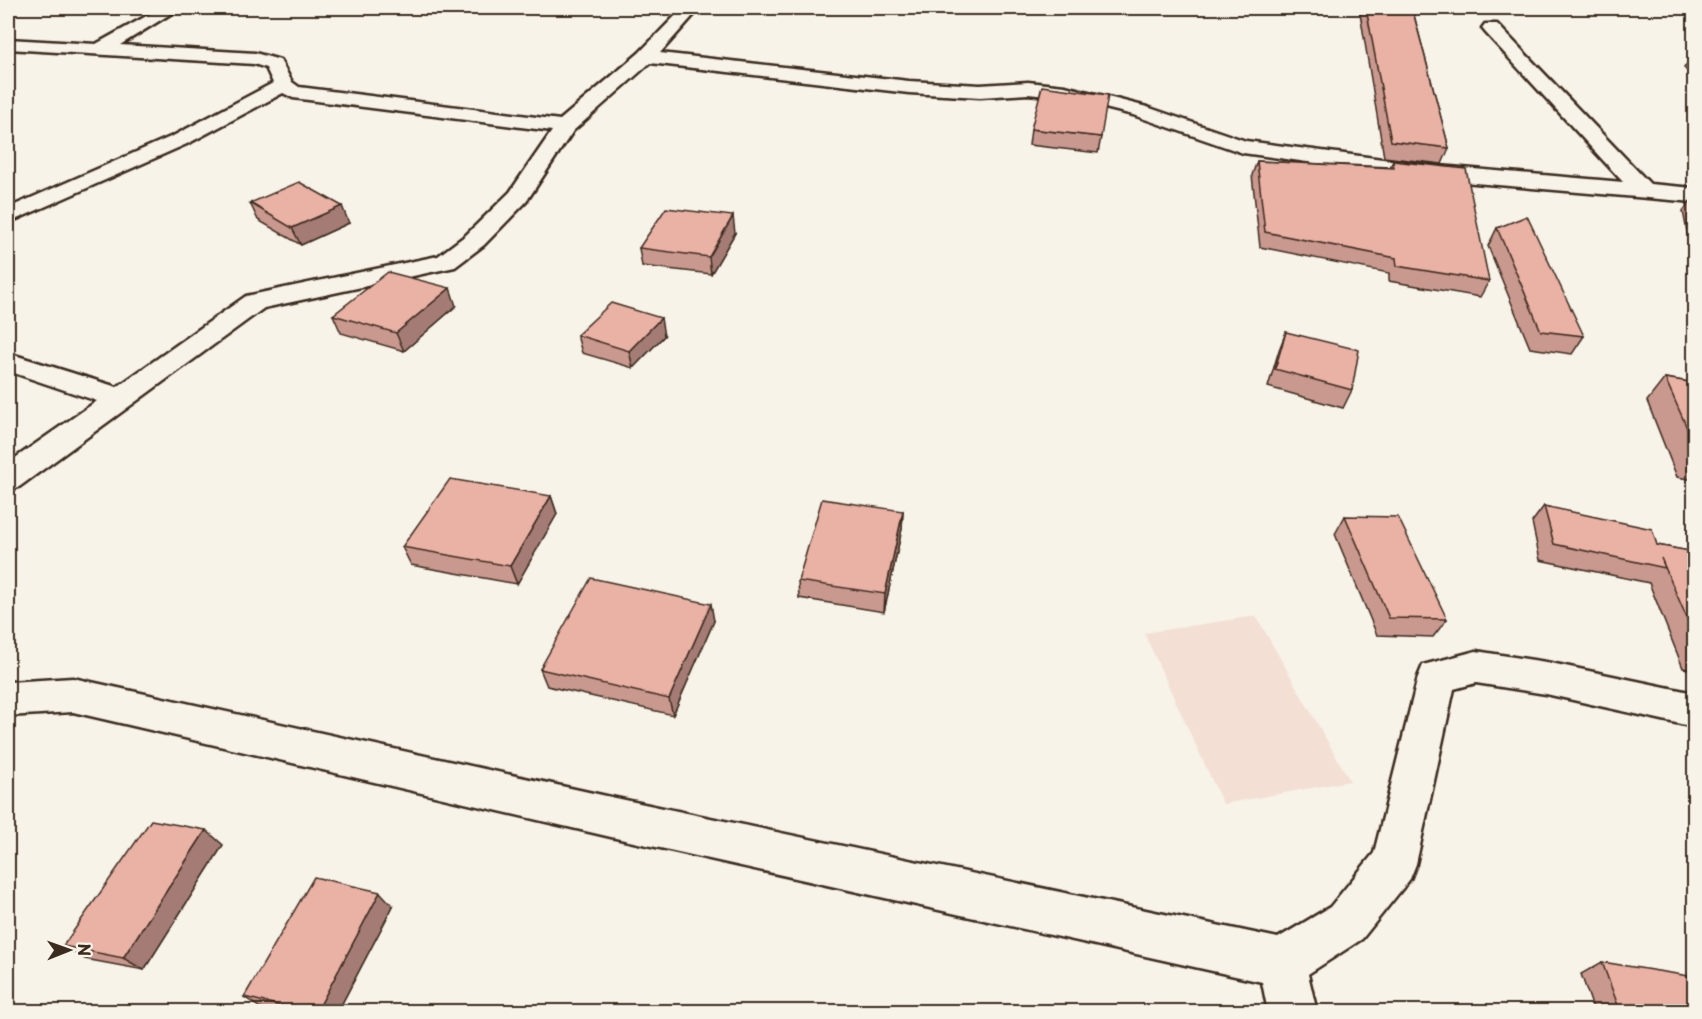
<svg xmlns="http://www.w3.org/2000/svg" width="1702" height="1019" font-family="'Playpen Sans',sans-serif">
<rect width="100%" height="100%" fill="#f7f3e8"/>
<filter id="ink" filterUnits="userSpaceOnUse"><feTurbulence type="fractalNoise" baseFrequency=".0167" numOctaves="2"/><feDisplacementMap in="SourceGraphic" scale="12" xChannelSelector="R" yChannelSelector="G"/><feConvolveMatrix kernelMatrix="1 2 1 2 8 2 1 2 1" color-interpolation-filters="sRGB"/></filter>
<g filter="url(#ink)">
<path fill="#f3dfd4" d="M1256,616L1350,781L1223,804L1144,633Z"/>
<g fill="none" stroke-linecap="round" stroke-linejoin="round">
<g stroke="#3b2a1e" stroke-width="5">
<g id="minor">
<path d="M161,8H180L120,45L255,53L280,60L292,82L299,87L560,120L639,53L683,8H700L660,53L909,81L980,85L1028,82L1065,86L1147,107L1246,141L1428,165L1623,182L1485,32L1482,28L1485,24H1497L1650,184L1694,188V202L1428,179L1243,153L1133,115L1065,98L1028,94L980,97L909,93L650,63L573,131L526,202L484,245L455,267L264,308L19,487L8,490V463L97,401L8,371V353L117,387L246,296L438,256L466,235L510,192L552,131L293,98L283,93L189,143L8,223V208L175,135L273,83L266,68L254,64L8,49V39L96,44Z"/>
<path d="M1476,651L1546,662L1694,693V727L1546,694L1476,683L1454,689L1416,864L1410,879L1362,939L1308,974L1317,1012H1268L1262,982L611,837L73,712L8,716V682L73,678L611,797L1278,938L1330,907L1374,853L1418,677L1423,665Z"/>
</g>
</g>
<use href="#minor" fill="#f7f3e8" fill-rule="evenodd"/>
</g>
<g fill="#c9988e" stroke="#3b2a1e" stroke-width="1.5">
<path d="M1362,8H1476L1473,15L1413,11L1449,148L1442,164L1384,157L1360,13Z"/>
<path d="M1695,52V79L1684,68Z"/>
<path d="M1031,129L1101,137L1098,153L1029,145Z"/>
<path d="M1257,161L1390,167L1393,161L1489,281L1480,297L1389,281V273L1260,247L1252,175Z"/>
<path d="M1695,195V259L1692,258L1683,211Z"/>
<path d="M250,203L349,223L301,245L258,220Z"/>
<path d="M1497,228L1584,336L1572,354L1530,348L1488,246Z"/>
<path d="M735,233L711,274L642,266L639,248Z"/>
<path d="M456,306L404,351L341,333L333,315Z"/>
<path d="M1286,332L1352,390L1343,408L1268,387L1279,350Z"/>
<path d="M577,335L664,336L633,368L582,353Z"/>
<path d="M1665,378L1695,383V480L1677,477L1647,401Z"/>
<path d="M551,496L557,514L517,584L411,565L402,547Z"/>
<path d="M1544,506L1657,545L1695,552V670L1683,668L1649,583L1540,560L1532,522Z"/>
<path d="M903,511L902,529L884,612L799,598L798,581Z"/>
<path d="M1345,516L1447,619L1433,637L1377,635L1335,534Z"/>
<path d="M714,621L673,715L547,686L540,669Z"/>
<path d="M223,845L144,970L85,959L63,946Z"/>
<path d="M393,906L338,1011H272L262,1009L244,997Z"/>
<path d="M1602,962L1695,1011H1594L1581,974Z"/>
</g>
<g fill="#a47c74" stroke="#3b2a1e" stroke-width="1.5">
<path d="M342,206L349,223L301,245L292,228Z"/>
<path d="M733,216L735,233L711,274L709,257Z"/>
<path d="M450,288L456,306L404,351L396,333Z"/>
<path d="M661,318L664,336L633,368L629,351Z"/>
<path d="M551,496L557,514L517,584L510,566Z"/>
<path d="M903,511L902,529L884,612L885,594Z"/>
<path d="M711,604L714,621L673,715L669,699Z"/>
<path d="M206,830L223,845L144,970L123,958Z"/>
<path d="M380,892L393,906L338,1011H317Z"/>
</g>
<g fill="#eab1a5" stroke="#3b2a1e" stroke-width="1.5">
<path d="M1366,8H1412L1449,148L1391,141Z"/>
<path d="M1042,86L1108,95L1101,137L1031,129Z"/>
<path d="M1257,161L1394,168L1393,161L1466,169L1489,281L1397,266L1396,258L1265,232Z"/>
<path d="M299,182L342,206L292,228L250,203Z"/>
<path d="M666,208L733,216L709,257L639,248Z"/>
<path d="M1527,216L1584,336L1541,331L1497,228Z"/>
<path d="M388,272L450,288L396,333L333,315Z"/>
<path d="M611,303L661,318L629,351L577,335Z"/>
<path d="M1286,332L1359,350L1352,390L1275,369Z"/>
<path d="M1665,378L1695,383V446Z"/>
<path d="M450,479L551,496L510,566L402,547Z"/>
<path d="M822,499L903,511L885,594L798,581Z"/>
<path d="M1544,506L1652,529L1657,545L1695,552V637L1661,558L1665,568L1554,544Z"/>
<path d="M1345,516L1398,517L1447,619L1389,618Z"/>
<path d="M591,578L711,604L669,699L540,669Z"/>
<path d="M151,820L206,830L123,958L63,946Z"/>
<path d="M314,877L380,892L317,1011H302L244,997Z"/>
<path d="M1602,962L1695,977V1011H1620Z"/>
</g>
</g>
<rect width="1702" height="1019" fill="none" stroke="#f7f3e8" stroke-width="30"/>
<rect x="15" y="15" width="1672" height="989" fill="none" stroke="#3b2a1e" stroke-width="2" filter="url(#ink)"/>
<g transform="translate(69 950) rotate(89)" stroke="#f7f3e8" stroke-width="4.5" paint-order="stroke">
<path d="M0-4.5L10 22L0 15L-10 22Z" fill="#3b2a1e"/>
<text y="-9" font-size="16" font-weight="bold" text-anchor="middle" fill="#3b2a1e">N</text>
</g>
</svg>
